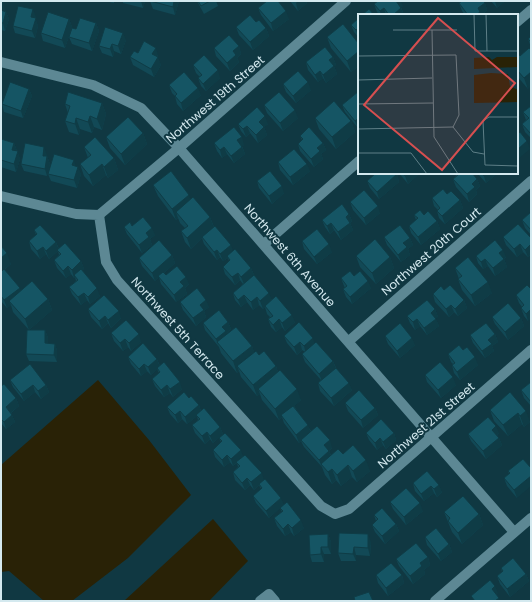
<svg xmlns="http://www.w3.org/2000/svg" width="532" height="602" font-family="Poppins,sans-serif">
<rect width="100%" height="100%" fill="#103842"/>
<g fill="#292206">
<path d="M98,380L149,440L191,495L128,558L72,601H44L9,571L1,572V465Z"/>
<path d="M213,519L248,561L209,601H124Z"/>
</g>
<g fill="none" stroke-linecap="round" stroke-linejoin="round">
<g stroke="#5d8894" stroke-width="10">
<path d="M517,22L531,10"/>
<path d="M1,62L93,85L141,108L179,148L514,532"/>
<path d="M1,196L76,214L99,215L106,262L117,280L321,506L335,514L349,509L531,350"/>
<path d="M99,215L179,148L346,1"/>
<path d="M264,244L359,161"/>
<path d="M349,341L531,181"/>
<path d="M260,601L269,594L275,601"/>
<path d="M435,601L531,518"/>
</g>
</g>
<g fill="#124956">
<path d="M104,1H114V3Z"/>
<path d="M123,1H145L143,8L123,3Z"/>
<path d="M150,1H179L175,15L153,9Z"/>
<path d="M197,1H216L218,6L204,14Z"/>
<path d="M290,1H306L307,3L298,11Z"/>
<path d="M491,1H505L497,8Z"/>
<path d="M1,2L5,10V11L6,12L9,19L5,31L1,30Z"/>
<path d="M459,3H485L487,10L482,15H465L462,11Z"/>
<path d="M374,4L403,6L401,7L404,15H380L377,12Z"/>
<path d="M258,8L289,19L273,31L261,15Z"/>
<path d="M36,17L35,18L38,26L35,38L15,33L13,26Z"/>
<path d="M359,18V38L354,32L351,25Z"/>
<path d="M69,19L72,27L65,48L43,41L41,33Z"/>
<path d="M96,23L99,31L92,51L72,44L69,37L76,29Z"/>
<path d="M236,27L266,28L269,36L253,50L239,35Z"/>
<path d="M531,36V47L528,39Z"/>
<path d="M327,37L359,44V66L351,72L331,48Z"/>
<path d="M126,40L121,54L114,51L113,57L102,53L99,46Z"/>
<path d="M239,46L241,54L237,58L239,62L230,71L216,56L214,48Z"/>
<path d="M517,52L520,56L528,89L517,76Z"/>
<path d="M138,53L158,55L157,57L161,65L154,77L133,65L130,57Z"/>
<path d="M333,57L336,65L334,66L337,74L326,83L323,78L318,82L308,70L306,62Z"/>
<path d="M193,65L220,78L206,91L201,86L198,78L200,77L196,73Z"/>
<path d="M283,84L311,90L296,103L286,92Z"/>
<path d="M169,85L201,95L183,111L177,104L175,96L172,93Z"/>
<path d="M29,89L32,96L23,118L4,112L2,104Z"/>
<path d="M359,91V127L358,128L345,112L342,105Z"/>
<path d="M102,103L106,114L102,130L94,127L92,133L80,129L79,135L69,132L65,121L68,113L65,104Z"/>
<path d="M264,105L298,118L283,131L267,113Z"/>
<path d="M531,106V138L525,132L522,124L526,120L523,112Z"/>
<path d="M315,118L351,121L355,132L336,149L319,129Z"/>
<path d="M238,124H268L264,127L267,135L258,143L250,133L246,137L241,131Z"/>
<path d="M143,133L147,144L125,165L110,148L106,137Z"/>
<path d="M300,136L323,143L326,150L321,154L323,159L314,167L300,151L298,144L302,140Z"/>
<path d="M1,139L14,143L20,159L16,172L1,167Z"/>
<path d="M214,143L244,145L242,146L245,154L234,163L227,154L222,158L217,151Z"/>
<path d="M84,147L114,158L118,170L108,178L106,175L93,186L84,176L80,164L88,158Z"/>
<path d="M47,155V156L50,164L47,176L24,171L21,164Z"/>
<path d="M278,162L310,171L293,185L280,170Z"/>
<path d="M76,166L81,174L77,188L51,181L48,174Z"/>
<path d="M399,173H420L408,184Z"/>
<path d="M455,173H472L477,179L480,186L476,190L477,194L469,202L456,187L453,179L456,176Z"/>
<path d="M477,173H498L486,183Z"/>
<path d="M397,174L399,182L379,199L370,188L367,181Z"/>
<path d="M257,181L284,193L272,204L259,188Z"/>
<path d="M153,185L191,199L210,217L214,227L233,251L251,268L254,275L272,300L295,322L285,331L282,327L276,332L271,327L268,319L270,317L267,314L265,307L263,309L259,305L253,310L247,302L241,307L235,300L233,293L243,284L240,280L235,285L225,274L223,267L229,261L228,258L223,261L220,257L217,260L204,244L202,238L191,249L185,242L181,231L185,228L180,223L178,218L176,220L158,196Z"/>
<path d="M447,194L460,200L463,208L445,224L439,218L437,211L438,210L434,206L432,198Z"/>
<path d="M350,202L380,213L366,225L353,210Z"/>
<path d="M531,212V235L525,228L522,220Z"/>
<path d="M349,214L352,221L350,223L353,230L341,240L334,230L330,234L325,227L322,220Z"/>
<path d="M414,215H424L437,221L440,229L421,245L411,233L409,226L416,220Z"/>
<path d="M124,227L155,235L150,239L152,245L142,253L127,234Z"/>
<path d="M34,230L56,242L59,249L81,261L84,269L82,270L100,296L90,304L87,300L81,305L72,294L69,287L76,281L75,277L74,278L71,274L66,278L57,268L54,260L59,255L58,251L49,259L46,254L40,259L31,249L29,241L36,235Z"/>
<path d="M384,237L410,238L413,245L408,249L410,255L401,262L387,245Z"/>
<path d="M503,237L531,238V254L528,257L523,252L517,257L506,245Z"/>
<path d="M302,241L332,252L317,264L304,249Z"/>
<path d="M1,246L11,264L4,270L21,291L48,299L52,310L29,330H45L48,338V344H55L57,351V362L29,361L26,354L29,330L13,312L11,305L7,308L1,301Z"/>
<path d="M172,255L175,263L164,273L166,275L189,284L185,288L187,294L176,302L161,284L159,277L155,281L142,266L139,258Z"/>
<path d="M356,256L390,257L394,268L376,284L360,267Z"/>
<path d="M476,256L506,257L504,259L507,267L495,276L488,266L483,269L478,263Z"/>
<path d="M455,268L492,293L475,306L462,290L458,279H459Z"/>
<path d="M354,276L371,288L352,304L346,297L343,289L345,288L344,286L341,278Z"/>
<path d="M531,289L528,321L524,316L521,308L522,307L519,303L516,295Z"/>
<path d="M444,290L464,300L467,308L458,316L454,312L449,317L435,302L433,294Z"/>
<path d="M180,302L209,307L204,311L206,317L196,326L183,310Z"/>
<path d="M88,309L121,318L111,328L108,323L102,329L91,317Z"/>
<path d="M435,309L438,317L435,318L439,326L427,335L420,326L415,330L410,323L407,316Z"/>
<path d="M492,317L521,318L524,326L508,340L495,324Z"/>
<path d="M228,322L231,329L227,333V334L252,346L254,352L276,366L278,372L301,400L294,406L311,431L332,448L329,451L331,455L343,454L370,471L357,482L352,477L341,486L336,480L332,484L325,475L322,467L304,447L301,441L299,443L284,423L282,417L279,420L262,400L260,394L257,396L241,377L239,371L237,373L221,353L219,347L205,330L203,323Z"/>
<path d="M111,333L141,342L131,351L128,347L123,351L114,341Z"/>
<path d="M495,334L498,342L492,346L494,351L485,358L473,343L470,335Z"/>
<path d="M284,336L315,343L333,361L336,368L352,390L334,406L320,391L318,383L321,380L305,362L302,354L305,352L302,350L297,355L287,343Z"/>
<path d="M385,336L415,345L400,358L388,344Z"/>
<path d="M463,350L478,365L460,380L454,373L452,365L453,364L451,362L448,354Z"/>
<path d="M128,357L157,359L160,366L182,389L173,397L170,393L164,397L155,386L152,379L159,373L157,369L151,375L147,371L141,376L131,364Z"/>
<path d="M425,375L456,385L441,398L427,382Z"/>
<path d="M10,380L46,385L49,392L41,399L35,392L24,401L13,387Z"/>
<path d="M531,382V406L524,398L521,390Z"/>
<path d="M1,386L16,398L19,406L11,413L15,422L6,429L1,423Z"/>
<path d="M510,392L530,422L524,427L522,424L508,436L494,421L490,410Z"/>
<path d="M189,398L199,405L201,411L220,427L223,434L213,443L210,439L205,444L195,433L192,425L198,420L197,416L187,424L182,419L178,423L170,414L167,407Z"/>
<path d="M345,403L375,408L378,415L363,428L348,411Z"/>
<path d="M366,433H394L396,440L386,449L383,445L377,450L369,440Z"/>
<path d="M499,433L497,435L499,438L502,445L486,459L471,441L468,434Z"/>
<path d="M219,438L243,456L264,480L284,505L304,528L294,536L291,532L285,536L277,526L274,518L282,512L280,508L269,518L256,503L253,496L261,489L259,485L254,490L250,485L245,490L235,480L233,472L238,467L237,463L233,466L230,462L224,467L215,457L213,450L221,442Z"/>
<path d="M523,459L517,498L507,486L504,478L509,474L508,471Z"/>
<path d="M427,471L442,492L437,497L434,493L424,501L415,491L413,483Z"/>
<path d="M390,502L423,511L406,525L393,509Z"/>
<path d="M444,512L479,514L483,525L462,544L452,532Z"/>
<path d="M374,515L396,524L399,531L385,544L375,532L372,525L376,521Z"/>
<path d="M339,533L371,542L370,556L356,555V561H341L338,553Z"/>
<path d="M328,534L331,542V554H324V562H312L310,555Z"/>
<path d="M425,537L449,544L452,552L441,561L427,545Z"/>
<path d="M428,557L430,565L424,570L425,574L413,584L399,566L396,559Z"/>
<path d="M501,568L526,574L529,581L510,597L500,584L497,576L502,572Z"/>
<path d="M376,575H402L404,583L388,596L378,583Z"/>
</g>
<g fill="#0f3c46">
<path d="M141,1H145L143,8Z"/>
<path d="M174,1H179L175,15L173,7Z"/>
<path d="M298,1H306L307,3L298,11L296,3Z"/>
<path d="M396,1H401L403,6L399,9Z"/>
<path d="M495,1H505L497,8Z"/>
<path d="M3,2L5,10L3,17L1,11V8Z"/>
<path d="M485,3L487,10L482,15H476L478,8Z"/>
<path d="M384,8L386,15H381L380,11Z"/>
<path d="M401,8L404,15H393Z"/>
<path d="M33,9L36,17L34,25L31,17Z"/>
<path d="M286,11L289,19L273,31L271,23Z"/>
<path d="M6,12L9,19L5,31L3,23Z"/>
<path d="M36,18L38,26L35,38L32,31Z"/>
<path d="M69,19L72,27L65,48L62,40Z"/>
<path d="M96,23L99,31L92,51L89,43Z"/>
<path d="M359,27V38L356,30Z"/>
<path d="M266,28L269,36L253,50L250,42Z"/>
<path d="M123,33L126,40L121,54L118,46Z"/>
<path d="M112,44L114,51L113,57L110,49Z"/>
<path d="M239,46L241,54L237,58L239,62L230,71L227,63L233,51Z"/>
<path d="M156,48L158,55L155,61L152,54Z"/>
<path d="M359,51V66L351,72L347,61Z"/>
<path d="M158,57L161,65L154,77L151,69Z"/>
<path d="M333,57L336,65L332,68L329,60Z"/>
<path d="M334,66L337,74L326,83L323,75Z"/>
<path d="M218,70L220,78L206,91L203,84Z"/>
<path d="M320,71L323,78L318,82L315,75Z"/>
<path d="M531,72V86L528,89L524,78Z"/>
<path d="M308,82L311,90L296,103L293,96Z"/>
<path d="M198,88L201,95L183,111L181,103Z"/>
<path d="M29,89L32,96L23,118L21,111Z"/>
<path d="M102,103L106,114L102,130L97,119Z"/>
<path d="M295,110L298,118L283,131L280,123Z"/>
<path d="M90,116L94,127L92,133L88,122Z"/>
<path d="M265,116L268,124L262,129L259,122Z"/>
<path d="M76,118L80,129L79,135L75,124Z"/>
<path d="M359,118V127L358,128L355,121Z"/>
<path d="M351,121L355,132L336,149L332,137Z"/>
<path d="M247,126L250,133L246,137L243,129Z"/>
<path d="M264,127L267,135L258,143L256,135Z"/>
<path d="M143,133L147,144L125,165L121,154Z"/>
<path d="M242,137L244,145L240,148L237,140Z"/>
<path d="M527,141L530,149L517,160V150Z"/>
<path d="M14,143L17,151L15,157L12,150Z"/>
<path d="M323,143L326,150L321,154L323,159L314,167L311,159L317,148Z"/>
<path d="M44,147L47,155L46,163L43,156Z"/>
<path d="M224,147L227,154L222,158L220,150Z"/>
<path d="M242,147L245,154L234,163L231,156Z"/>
<path d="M18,151L20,159L16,172L14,164Z"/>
<path d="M47,156L50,164L47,176L45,169Z"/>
<path d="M114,158L118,170L108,178L104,167Z"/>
<path d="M74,160L76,167L72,165Z"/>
<path d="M102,164L106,175L93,186L89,175Z"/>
<path d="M307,164L310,171L293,185L290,177Z"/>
<path d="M78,167L81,174L77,188L74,180Z"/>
<path d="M409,173H420L408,184L405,176Z"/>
<path d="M487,173H498L486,183L484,176Z"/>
<path d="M397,174L399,182L379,199L377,192Z"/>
<path d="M477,179L480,186L476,190L477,194L469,202L467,194L472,184Z"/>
<path d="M282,186L284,193L272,204L269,196Z"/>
<path d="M189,195L193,206L176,212L178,218L176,220L172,209Z"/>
<path d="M460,200L463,208L445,224L442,216Z"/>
<path d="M378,206L380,213L366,225L364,218Z"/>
<path d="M349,214L352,221L348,224L346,217Z"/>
<path d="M210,217L214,228L202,237V238L191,249L187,238Z"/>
<path d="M437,221L440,229L421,245L418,237Z"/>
<path d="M331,223L334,230L330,234L327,226Z"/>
<path d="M350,223L353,230L341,240L338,232Z"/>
<path d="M152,228L155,235L150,239L152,245L142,253L139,245L146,233Z"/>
<path d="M410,238L413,245L408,249L410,255L401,262L398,255L403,243Z"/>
<path d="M56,242L59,250L49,259L46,251Z"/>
<path d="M329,244L332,252L317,264L314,257Z"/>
<path d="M520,244L523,252L517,257L514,249Z"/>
<path d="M531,244V254L528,257L525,250Z"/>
<path d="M231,245L234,253L227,256L228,258L223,261L220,254Z"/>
<path d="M43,247L46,254L40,259L37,251Z"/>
<path d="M217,250L220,257L217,260L214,252Z"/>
<path d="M503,250L506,257L502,260L499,253Z"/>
<path d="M7,253L11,264L1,272V258Z"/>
<path d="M172,255L175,263L155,281L152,273Z"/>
<path d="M390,257L394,268L376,284L372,273Z"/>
<path d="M485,259L488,266L483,269L481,262Z"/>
<path d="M504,259L507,267L495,276L493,268Z"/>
<path d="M81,261L84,269L75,276L74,275L75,277L74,278L72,270Z"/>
<path d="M68,266L71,274L66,278L63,271Z"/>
<path d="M251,268L254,275L244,284L241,277Z"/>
<path d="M238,273L240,280L235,285L232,277Z"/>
<path d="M186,277L189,284L185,288L187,294L176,302L174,295L180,282Z"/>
<path d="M368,281L371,288L352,304L350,297Z"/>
<path d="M488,282L492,293L475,306L471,295Z"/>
<path d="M20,288L22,295L9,301L11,305L7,308L4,300Z"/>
<path d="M97,288L100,296L90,304L88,297Z"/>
<path d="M84,293L87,300L81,305L78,297Z"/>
<path d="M269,293L272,301L263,309L260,301Z"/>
<path d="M244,295L247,302L241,307L238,300Z"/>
<path d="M257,297L259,305L253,310L251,302Z"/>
<path d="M48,299L52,310L29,330L25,319Z"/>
<path d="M206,300L209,307L204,311L206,317L196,326L193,318L200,305Z"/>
<path d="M464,300L467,308L458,316L455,309Z"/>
<path d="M451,305L454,312L449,317L446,309Z"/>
<path d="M435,309L438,317L433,320L431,313Z"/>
<path d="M531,309V319L528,321L526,314Z"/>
<path d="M119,311L121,318L111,328L108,320Z"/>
<path d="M292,315L295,322L285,331L282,323Z"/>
<path d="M105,316L108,323L102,329L99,321Z"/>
<path d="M521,318L524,326L508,340L505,332Z"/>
<path d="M279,319L282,327L276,332L273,325Z"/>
<path d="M417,319L420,326L415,330L413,322Z"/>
<path d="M436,319L439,326L427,335L424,328Z"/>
<path d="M228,322L231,329L227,333L229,339L217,342L219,347L216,339L222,327Z"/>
<path d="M45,330L48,338V351L45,343Z"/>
<path d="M139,334L141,342L131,351L129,343Z"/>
<path d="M495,334L498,342L492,346L494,351L485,358L482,351L488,340Z"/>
<path d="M313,338L315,346L306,354L304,346Z"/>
<path d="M412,338L415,345L400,358L397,351Z"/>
<path d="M125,339L128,347L123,351L120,343Z"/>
<path d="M300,342L302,350L297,355L294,347Z"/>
<path d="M55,344L57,351V362L54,355Z"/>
<path d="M252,346L256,357L237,366L239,371L237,373L233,361Z"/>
<path d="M475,357L478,365L460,380L457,372Z"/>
<path d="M157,359L160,367L151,375L148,367Z"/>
<path d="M333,361L336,369L322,381L319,374Z"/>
<path d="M144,364L147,371L141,376L139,369Z"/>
<path d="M276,366L280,378L258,389L260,394L257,396L253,385Z"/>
<path d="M453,377L456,385L441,398L438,390Z"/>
<path d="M180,382L182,389L173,397L170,389Z"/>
<path d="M349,383L352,390L334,406L331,398Z"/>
<path d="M33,385L35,392L24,401L21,394Z"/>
<path d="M46,385L49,392L41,399L38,391Z"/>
<path d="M167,385L170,393L164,397L161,390Z"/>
<path d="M297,389L301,400L282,417L281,415L282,417L279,420L275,409Z"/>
<path d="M16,398L19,406L8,415L6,407Z"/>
<path d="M199,405L201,412L196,415L197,416L187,424L185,417Z"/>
<path d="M375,408L378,415L363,428L361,420Z"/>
<path d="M180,411L182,419L178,423L175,415Z"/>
<path d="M526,411L530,422L524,427L520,416Z"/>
<path d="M518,413L522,424L508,436L503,425Z"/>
<path d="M12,415L15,422L6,429L4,422Z"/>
<path d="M308,425L311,433L299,443L296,435Z"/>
<path d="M496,426L499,433L495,437L492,430Z"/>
<path d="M220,427L223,434L213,443L210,436Z"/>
<path d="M207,432L210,439L205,444L202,436Z"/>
<path d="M394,433L396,440L386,449L383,442Z"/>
<path d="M380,438L383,445L377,450L375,443Z"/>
<path d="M499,438L502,445L486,459L483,451Z"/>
<path d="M330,440L332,448L327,453L324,445Z"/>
<path d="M241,450L243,457L233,466L231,459Z"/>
<path d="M329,451L332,458L321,464L322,467L319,460Z"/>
<path d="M227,455L230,462L224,467L222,460Z"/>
<path d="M366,460L370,471L357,482L353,471Z"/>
<path d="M348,465L352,477L341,486L337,475Z"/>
<path d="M332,469L336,480L332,484L328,472Z"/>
<path d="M262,473L264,480L254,490L251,482Z"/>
<path d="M531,476V486L517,498L514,490Z"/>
<path d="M247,478L250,485L245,490L242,483Z"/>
<path d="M439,485L442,492L437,497L434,489Z"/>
<path d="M431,486L434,493L424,501L421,494Z"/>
<path d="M281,498L284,505L269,518L266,511Z"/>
<path d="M420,503L423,511L406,525L404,517Z"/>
<path d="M479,514L483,525L462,544L458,533Z"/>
<path d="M301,520L304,528L294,536L292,528Z"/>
<path d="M288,524L291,532L285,536L283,529Z"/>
<path d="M396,524L399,531L385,544L382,536Z"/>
<path d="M328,534L331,542V554L328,547Z"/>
<path d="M368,534L371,542L370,556L368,548Z"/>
<path d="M449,544L452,552L441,561L438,554Z"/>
<path d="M321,547L324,554V562L321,554Z"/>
<path d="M354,547L356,555V561L353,554Z"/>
<path d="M428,557L430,565L424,570L425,574L413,584L410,576L420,563Z"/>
<path d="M526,574L529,581L510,597L507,589Z"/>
<path d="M402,575L404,583L388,596L386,588Z"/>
<path d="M495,586L498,593L494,597L492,589Z"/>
<path d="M499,598L500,601H495Z"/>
</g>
<g fill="#155564" stroke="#0f3c46">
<path d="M150,1H174L173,7Z"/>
<path d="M198,1H210L201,6Z"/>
<path d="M267,1H278L286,11L271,23L258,8Z"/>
<path d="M378,1H397H396L401,8L393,15H389L384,8L380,11L374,4Z"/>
<path d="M462,1H483L485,3L478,8L480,12L476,15H468L459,3Z"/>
<path d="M1,2H3L1,8Z"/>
<path d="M18,6L33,9L31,17L36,18L32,31L13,26Z"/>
<path d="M369,9L374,15H362Z"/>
<path d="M1,10L6,12L3,23H1Z"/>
<path d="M48,12L69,19L62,40L41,33Z"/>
<path d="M450,12L453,15H447Z"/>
<path d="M250,15L256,22L259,20L266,28L250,42L236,27Z"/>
<path d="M80,18L96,23L89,43L69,37L72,28L76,29Z"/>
<path d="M359,18V27L356,30L351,25Z"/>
<path d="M343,24L359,44V51L347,61L327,37Z"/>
<path d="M105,27L123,33L118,46L112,44L110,49L99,46Z"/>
<path d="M229,35L239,46L233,51L236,55L227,63L214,48Z"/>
<path d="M531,36V42L528,39Z"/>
<path d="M144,41L156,48L152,54L158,57L151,69L130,57L134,51L138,53Z"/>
<path d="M325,47L333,57L329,60L334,66L323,75L320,71L315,75L306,62Z"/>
<path d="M529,48L531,50V72L524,78L517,70V52L520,56Z"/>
<path d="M204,55L218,70L203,84L198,78L202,75L193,65Z"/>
<path d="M298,71L308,82L293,96L283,84Z"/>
<path d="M184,72L198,88L181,103L175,96L177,94L169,85Z"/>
<path d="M10,82L29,89L21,111L2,104Z"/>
<path d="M359,91V118L355,121L342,105Z"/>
<path d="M68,92L102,103L97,119L90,116L88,122L76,118L75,124L65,121L70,106L65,104Z"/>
<path d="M279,92L295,110L280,123L264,105Z"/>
<path d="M334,101L351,121L332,137L315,118Z"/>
<path d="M531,106V134L522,124L529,118L523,112Z"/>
<path d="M257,107L265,116L259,122L264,127L256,135L247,126L243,129L238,124Z"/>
<path d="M128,117L143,133L121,154L106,137Z"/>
<path d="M234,127L242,137L237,140L242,147L231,156L224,147L220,150L214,143Z"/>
<path d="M309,127L323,143L317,148L320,151L311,159L298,144L303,139L300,136Z"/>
<path d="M520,132L527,141L517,150V135Z"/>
<path d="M95,137L114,158L104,167L102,164L89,175L80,164L91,155L84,147Z"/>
<path d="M1,139L14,143L12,150L18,151L14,164L1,160Z"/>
<path d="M25,143L44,147L43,156H47L45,169L21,164Z"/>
<path d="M294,149L307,164L290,177L278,162Z"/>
<path d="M54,154L74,160L72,165L78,167L74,180L48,174Z"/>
<path d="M171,171L189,195L172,209L153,185Z"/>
<path d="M270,171L282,186L269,196L257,181Z"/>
<path d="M376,173H396L397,174L377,192L367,181Z"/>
<path d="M403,173H409L405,176Z"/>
<path d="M456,173H472L477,179L472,184L475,187L467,194L453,179L458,175Z"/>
<path d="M481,173H487L484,176Z"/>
<path d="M443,189L447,194L451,191L460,200L442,216L437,211L440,208L432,198Z"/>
<path d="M364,190L378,206L364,218L350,202Z"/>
<path d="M193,197L210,217L187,238L181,231L188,226L176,212Z"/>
<path d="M342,204L349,214L346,217L350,223L338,232L331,223L327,226L322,220Z"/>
<path d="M420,210L424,215L428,211L437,221L418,237L409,226L418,218L414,215Z"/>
<path d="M531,212V230L522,220Z"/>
<path d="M143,217L152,228L146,233L149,237L139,245L124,227L130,222L132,226Z"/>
<path d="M518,224L531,238V244L525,250L520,244L514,249L503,237Z"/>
<path d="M40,225L56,242L46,251L43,247L37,251L29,241L37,234L34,230Z"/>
<path d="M400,225L410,238L403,243L407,247L398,255L384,237Z"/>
<path d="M215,226L231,245L220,254L217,250L214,252L202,237Z"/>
<path d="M317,229L329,244L314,257L302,241Z"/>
<path d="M375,239L390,257L372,273L356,256Z"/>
<path d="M159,240L172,255L152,273L139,258Z"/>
<path d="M495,240L503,250L499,253L504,259L493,268L485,259L481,262L476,256Z"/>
<path d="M65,243L81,261L72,270L68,266L63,271L54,260L61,254L57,250Z"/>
<path d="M1,246L7,253L1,258Z"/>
<path d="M235,249L251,268L241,277L238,273L232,277L223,267L230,260L227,256Z"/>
<path d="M468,257L488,282L471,295L458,279L462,276L455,268Z"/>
<path d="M177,266L186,277L180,282L184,286L174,295L158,276L163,272L166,275Z"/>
<path d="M4,269L20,288L4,300L1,296V272Z"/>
<path d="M81,269L97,288L88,297L84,293L78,297L69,287L78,280L74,275Z"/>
<path d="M350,271L354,276L360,271L368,281L350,297L343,289L347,286L341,278Z"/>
<path d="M254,275L269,293L260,301L257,297L251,302L244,295L238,300L233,293Z"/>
<path d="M32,281L48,299L25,319L9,301Z"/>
<path d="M450,285L464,300L455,309L451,305L446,309L433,294L441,286L444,290Z"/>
<path d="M527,285L531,289V309L526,314L521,308L524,305L516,295Z"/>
<path d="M197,288L206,300L200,305L204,310L193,318L180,302Z"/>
<path d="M104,295L119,311L108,320L105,316L99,321L88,309Z"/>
<path d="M276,296L292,315L282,323L279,319L273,325L268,319L273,316L265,306Z"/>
<path d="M427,300L435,309L431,313L436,319L424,328L417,319L413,322L407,316Z"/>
<path d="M508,303L521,318L505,332L492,317Z"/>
<path d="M219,310L228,322L222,327L226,331L216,339L203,323Z"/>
<path d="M126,320L139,334L129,343L125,339L120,343L111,333Z"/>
<path d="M299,322L313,338L304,346L300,342L294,347L284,336Z"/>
<path d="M400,323L412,338L397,351L385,336Z"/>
<path d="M486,323L495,334L488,340L492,344L482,351L470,335Z"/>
<path d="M236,327L252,346L233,361L217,342Z"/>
<path d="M27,330H45V343L55,344L54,355L26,354Z"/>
<path d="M316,342L333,361L319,374L302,354Z"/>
<path d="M143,343L157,359L148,367L144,364L139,369L128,357Z"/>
<path d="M459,345L463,350L467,347L475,357L457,372L452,365L455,363L448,354Z"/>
<path d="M256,351L259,355L264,351L276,366L253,385L237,366Z"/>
<path d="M164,362L180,382L170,389L167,385L161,390L152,379L160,372L157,368Z"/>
<path d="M440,362L453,377L438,390L425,375Z"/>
<path d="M30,364L46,385L38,391L33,385L21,394L10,380Z"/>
<path d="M336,368L349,383L331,398L318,383Z"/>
<path d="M280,370L297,389L275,409L258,389Z"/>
<path d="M531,382V402L521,390Z"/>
<path d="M4,384L16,398L6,407L12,415L4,422L1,419V386Z"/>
<path d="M359,390L375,408L361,420L345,403Z"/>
<path d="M184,392L189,398L191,396L199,405L185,417L180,411L175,415L167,407Z"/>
<path d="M510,392L526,411L520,416L518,413L503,425L490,410Z"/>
<path d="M293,406L308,425L296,435L281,415Z"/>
<path d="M204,408L220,427L210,436L207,432L202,436L192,425L200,419L196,415Z"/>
<path d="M488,417L496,426L492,430L499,438L483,451L468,434Z"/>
<path d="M381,419L394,433L383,442L380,438L375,443L366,433Z"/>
<path d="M317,426L330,440L324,445L329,451L319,460L301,440Z"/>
<path d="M225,433L241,450L231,459L227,455L222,460L213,450L222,441L219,438Z"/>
<path d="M353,445L366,460L353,471L348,465L337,475L332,469L328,472L321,464L338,449L343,454Z"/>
<path d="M245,455L262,473L251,482L247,478L242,483L233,472L240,466L236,462Z"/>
<path d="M523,459L531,468V476L514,490L504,478L510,473L508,471Z"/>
<path d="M427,471L439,485L434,489L431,486L421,494L413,483Z"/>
<path d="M265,479L281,498L266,511L253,496L262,488L259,484Z"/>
<path d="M406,488L420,503L404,517L390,502Z"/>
<path d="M463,496L479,514L458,533L448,521L450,518L444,512Z"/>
<path d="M287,502L301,520L292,528L288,524L283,529L274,518L283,511L280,508Z"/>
<path d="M382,508L396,524L382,536L372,525L378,519L374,515Z"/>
<path d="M436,528L449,544L438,554L425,537Z"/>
<path d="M339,533L368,534V548L354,547L353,554L338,553Z"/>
<path d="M328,534V547H321V554L310,555L309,535Z"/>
<path d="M416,543L428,557L420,563L422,566L410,576L396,559Z"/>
<path d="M513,558L526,574L507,589L497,576L503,571L501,568Z"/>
<path d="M391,563L402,575L386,588L376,575Z"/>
<path d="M490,580L495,586L492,589L499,598L495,601H475L471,596Z"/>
<path d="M369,592L373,601H355L354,597Z"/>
</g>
<g text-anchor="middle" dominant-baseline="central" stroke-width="4" stroke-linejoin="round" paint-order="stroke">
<g font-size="12" fill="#d4e9ef" stroke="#103842">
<text transform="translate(215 99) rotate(-41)">Northwest 19th Street</text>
<text transform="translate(431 251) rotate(-41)">Northwest 20th Court</text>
<text transform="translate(290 255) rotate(49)">Northwest 6th Avenue</text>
<text transform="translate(178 328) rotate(48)">Northwest 5th Terrace</text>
<text transform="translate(426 425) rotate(-41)">Northwest 21st Street</text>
</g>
</g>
<g transform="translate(358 14)">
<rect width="160" height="160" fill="#103842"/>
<path d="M131,43L134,46L139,43H160V53L116,55V44ZM133,59L150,60L152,72L160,76V88L116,89V61Z" fill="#292206"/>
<path fill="none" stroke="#5e7f87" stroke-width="1" d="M116,0L117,37H160M128,0L129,37M35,16H99M74,16L76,123L100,160M0,42L98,41L101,101L95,113L115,138L126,140M0,66L74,64M0,90L75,89M160,103H131L125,107L127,151L160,152M0,115L95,113M0,139H53L69,160"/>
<path fill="#d64f50" fill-opacity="0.15" stroke="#d64f50" stroke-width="2" d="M80,4L157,69L84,156L6,91Z"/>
<rect width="160" height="160" fill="none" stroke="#d4e9ef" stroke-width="2"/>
</g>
<rect width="532" height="602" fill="none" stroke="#d4e9ef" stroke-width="4"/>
</svg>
